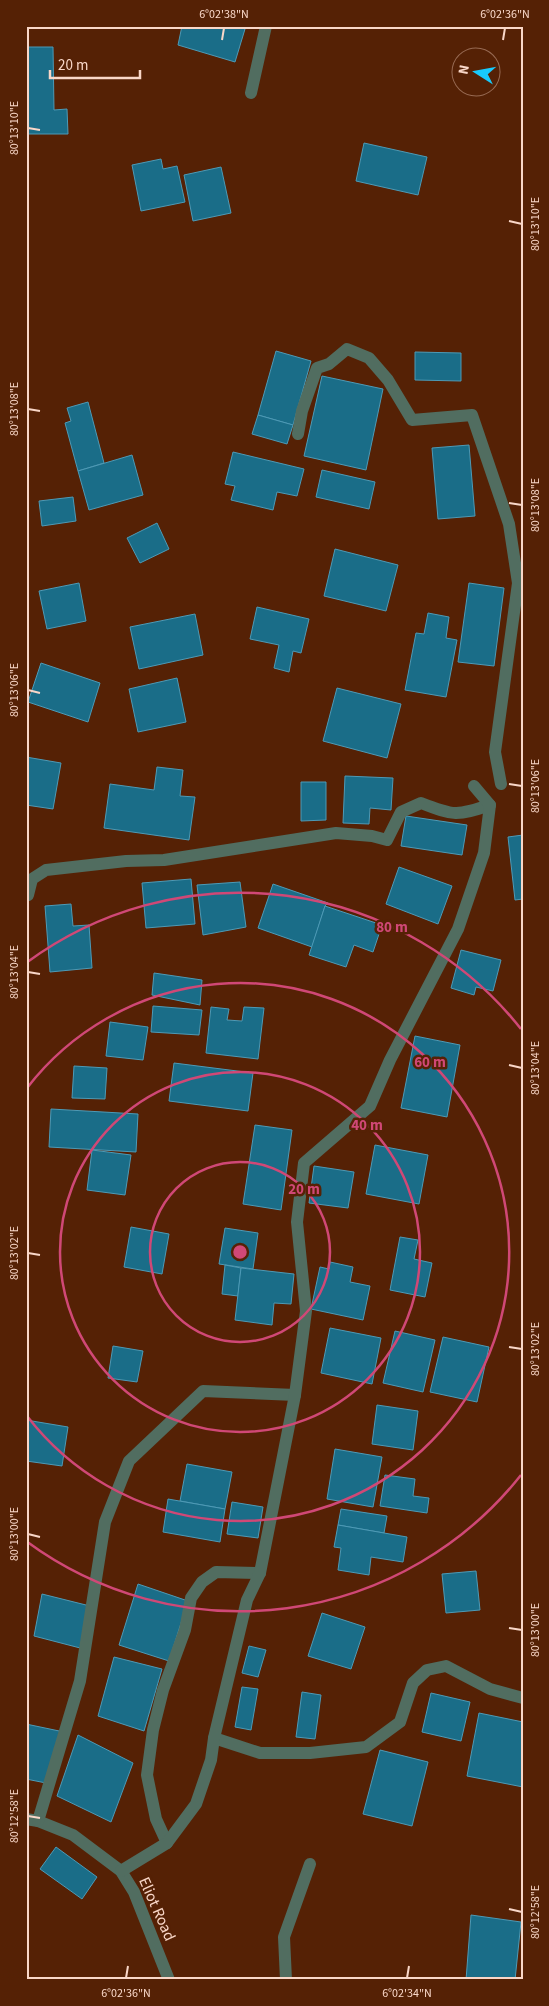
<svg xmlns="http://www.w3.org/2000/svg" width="549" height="2006" font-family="'Source Sans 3',sans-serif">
<rect width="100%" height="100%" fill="#552105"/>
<g fill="#1a6d88" stroke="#4d9ab6">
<path d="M182,26H235L245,29L235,62L178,45Z"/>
<path d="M26,47H53L54,110L67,109L68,134H26Z"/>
<path d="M364,143L427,157L418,195L356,181Z"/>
<path d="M161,159L163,169L177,166L185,202L141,211L132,165Z"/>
<path d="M221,167L231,213L193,221L184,175Z"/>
<path d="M276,351L311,361L293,425L258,415Z"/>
<path d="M415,352L461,353V381L415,380Z"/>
<path d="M322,376L383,389L366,470L304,456Z"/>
<path d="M88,402L104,463L78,471L65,423L71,421L67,408Z"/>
<path d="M258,415L293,425L287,444L252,434Z"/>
<path d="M469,445L475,516L438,519L432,448Z"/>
<path d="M233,452L304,469L297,496L277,492L273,510L231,500L235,486L225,484Z"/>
<path d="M132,455L143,495L89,510L78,471Z"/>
<path d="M322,470L375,482L369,509L316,497Z"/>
<path d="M73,497L76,521L42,526L39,501Z"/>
<path d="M157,523L169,549L140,563L127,538Z"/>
<path d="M335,549L398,565L386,611L324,596Z"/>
<path d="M79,583L86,621L47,629L39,591Z"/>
<path d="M469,583L504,588L494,666L458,662Z"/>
<path d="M257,607L309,619L301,653L293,651L289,672L274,668L279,645L250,639Z"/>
<path d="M428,613L449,617L446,638L457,640L446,697L405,690L416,633L424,634Z"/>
<path d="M195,614L203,655L139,669L130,627Z"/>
<path d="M41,663L100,683L88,722L28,702Z"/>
<path d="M177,678L186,722L138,732L129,689Z"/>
<path d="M337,688L401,704L387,758L323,741Z"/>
<path d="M26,757L61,763L53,809L26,805Z"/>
<path d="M157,767L183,770L180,796L195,797L189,840L104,828L110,784L154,790Z"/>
<path d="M345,776L393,778L391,810L370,808L369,824L343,823Z"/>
<path d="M301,782H326V820L301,821Z"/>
<path d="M406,816L467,825L462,855L401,846Z"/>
<path d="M523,835V899L515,900L508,837Z"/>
<path d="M399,867L452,886L438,924L386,904Z"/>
<path d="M191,879L195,924L146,928L142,883Z"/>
<path d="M240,882L246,927L203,935L197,885Z"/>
<path d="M273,884L328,903L325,906L312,947L258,928Z"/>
<path d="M71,904L73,926L89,925L92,968L50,972L45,906Z"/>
<path d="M325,906L382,925L373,952L354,945L346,967L309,955Z"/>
<path d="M461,950L501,960L493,991L476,987L474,995L451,988Z"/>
<path d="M154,973L202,980L200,1005L152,995Z"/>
<path d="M153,1006L202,1010L199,1035L151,1032Z"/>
<path d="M211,1007L229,1009L227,1020L242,1021L244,1007L264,1008L258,1059L206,1053Z"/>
<path d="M110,1022L148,1027L143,1060L106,1056Z"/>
<path d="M415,1036L460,1045L447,1117L401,1108Z"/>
<path d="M174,1063L253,1073L248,1111L169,1101Z"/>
<path d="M74,1066L107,1068L105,1099L72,1098Z"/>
<path d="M51,1109L138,1114L136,1152L49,1147Z"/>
<path d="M255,1125L292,1130L281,1210L243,1204Z"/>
<path d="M375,1145L428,1155L419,1204L366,1194Z"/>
<path d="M92,1150L131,1155L125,1195L87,1190Z"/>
<path d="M314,1166L354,1172L348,1208L309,1203Z"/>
<path d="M131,1227L169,1234L162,1274L124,1267Z"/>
<path d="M225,1228L258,1233L253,1269L219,1264Z"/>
<path d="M400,1237L418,1240L414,1259L432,1263L425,1297L390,1290Z"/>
<path d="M330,1262L353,1267L350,1282L370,1286L363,1320L311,1309L320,1267L329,1269Z"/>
<path d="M225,1265L241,1268L238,1296L222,1294Z"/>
<path d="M241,1268L294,1274L291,1304L274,1303L272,1325L235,1320Z"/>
<path d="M330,1328L381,1338L372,1384L321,1373Z"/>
<path d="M395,1331L435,1340L423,1392L383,1383Z"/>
<path d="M443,1337L489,1347L477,1402L430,1392Z"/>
<path d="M113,1346L143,1351L137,1382L108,1378Z"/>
<path d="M377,1405L418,1411L413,1450L372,1444Z"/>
<path d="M26,1420L68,1427L62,1466L26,1461Z"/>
<path d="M335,1449L382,1457L373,1507L327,1499Z"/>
<path d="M187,1464L232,1472L225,1509L180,1501Z"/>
<path d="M385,1475L415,1479L413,1496L429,1498L427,1513L380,1506Z"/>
<path d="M168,1499L225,1509L220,1542L163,1532Z"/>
<path d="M232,1502L263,1507L258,1538L227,1534Z"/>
<path d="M341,1509L387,1516L384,1533L338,1525Z"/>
<path d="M338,1525L407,1537L403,1562L371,1557L369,1575L338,1570L341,1548L334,1547Z"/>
<path d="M476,1571L480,1610L446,1613L442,1574Z"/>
<path d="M138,1584L188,1601L169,1661L119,1645Z"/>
<path d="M42,1594L90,1606L84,1649L34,1636Z"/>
<path d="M322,1613L365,1627L351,1669L308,1656Z"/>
<path d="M249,1646L266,1650L258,1677L242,1673Z"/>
<path d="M114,1657L162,1669L144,1731L98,1716Z"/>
<path d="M242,1687L258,1689L251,1730L235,1727Z"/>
<path d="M302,1692L321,1695L315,1739L296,1737Z"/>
<path d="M431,1693L470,1702L461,1741L422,1732Z"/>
<path d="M479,1713L523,1722V1787L467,1776Z"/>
<path d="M26,1724L64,1732L46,1783L26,1779Z"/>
<path d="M78,1735L133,1763L111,1822L57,1796Z"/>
<path d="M380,1750L428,1762L412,1826L363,1814Z"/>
<path d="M56,1847L97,1877L82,1899L40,1869Z"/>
<path d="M471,1915L521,1922L515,1980H466Z"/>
</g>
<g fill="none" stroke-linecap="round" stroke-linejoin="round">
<g stroke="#516d60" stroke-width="12">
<path d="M251,93L266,26"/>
<path d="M298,434L302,411L317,368L329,364L347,349L369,358L388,380L412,420L472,415L509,524L518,583L495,752L501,784"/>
<path d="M28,895L32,879L46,870L126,861L164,860L336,833L372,836L387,840L401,812L421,803C454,816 457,816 490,805"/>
<path d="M214,1738L260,1753H310L366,1747L400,1722L413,1683L427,1670L446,1666L490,1689L523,1698"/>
<path d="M26,1819L38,1821L73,1835L121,1871L134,1892L169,1980"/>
<path d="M38,1821L80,1681L105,1522L129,1461L203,1391L295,1395"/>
<path d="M167,1843L156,1819L147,1775L153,1730L163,1690L185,1630L191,1598L202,1582L216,1572L260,1573"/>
<path d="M121,1871L167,1843L196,1804L211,1760L214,1738L247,1600L260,1573L295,1395L306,1311L297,1222L304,1163L370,1106L390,1060L458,929L484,853L490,805L474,786"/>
<path d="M286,1980L284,1937L310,1864"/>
</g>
</g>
<path fill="none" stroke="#f9d7c8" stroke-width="2" d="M222,40L224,28M503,40L505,28M28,128L40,130M509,221L522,224M28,409L40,411M509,503L522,505M28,690L40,693M509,784L522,786M28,972L40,974M509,1065L522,1068M28,1253L40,1255M509,1347L522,1349M28,1534L40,1537M509,1628L522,1630M28,1816L40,1818M509,1909L522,1912M126,1978L128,1966M407,1978L409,1966"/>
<g fill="none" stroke="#d04876" stroke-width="2.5">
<circle cx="240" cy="1252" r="90"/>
<circle cx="240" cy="1252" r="180"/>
<path d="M27 1088A269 269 0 1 1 27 1416"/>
<path d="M521 1475A359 359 0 0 1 26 1541M26 963A359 359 0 0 1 521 1029"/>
</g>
<g text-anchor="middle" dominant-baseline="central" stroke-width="5" stroke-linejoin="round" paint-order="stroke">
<g font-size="16" fill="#f9d7c8" stroke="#552105">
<text transform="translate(157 1909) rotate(66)">Eliot Road</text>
</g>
</g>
<circle cx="240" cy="1252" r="8" fill="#d04876" stroke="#552105" stroke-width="2.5"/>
<g font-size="15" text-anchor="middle" font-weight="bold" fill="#d04876" stroke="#552105" stroke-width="5" stroke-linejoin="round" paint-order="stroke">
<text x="392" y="932">80 m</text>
<text x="430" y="1067">60 m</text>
<text x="367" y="1130">40 m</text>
<text x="304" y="1194">20 m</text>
</g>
<rect width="549" height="2006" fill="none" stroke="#552105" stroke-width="55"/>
<g transform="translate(476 72) rotate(281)"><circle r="24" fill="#552105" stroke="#976a53"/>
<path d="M0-4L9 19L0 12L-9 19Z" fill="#18cafc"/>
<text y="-8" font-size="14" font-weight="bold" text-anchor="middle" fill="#f9d7c8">N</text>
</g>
<path d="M50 70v8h90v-8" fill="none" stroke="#f9d7c8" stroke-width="2.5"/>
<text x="58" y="70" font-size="15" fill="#f9d7c8" stroke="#552105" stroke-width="4" paint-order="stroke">20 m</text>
<rect x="28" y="28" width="494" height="1950" fill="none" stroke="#f9d7c8" stroke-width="2"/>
<g font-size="12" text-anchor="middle" fill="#f9d7c8">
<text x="224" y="18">6°02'38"N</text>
<text x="505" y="18">6°02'36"N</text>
<text transform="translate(14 128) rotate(-90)" y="4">80°13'10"E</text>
<text transform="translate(535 224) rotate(-90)" y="4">80°13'10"E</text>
<text transform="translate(14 409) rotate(-90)" y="4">80°13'08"E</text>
<text transform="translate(535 505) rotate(-90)" y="4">80°13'08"E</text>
<text transform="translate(14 690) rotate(-90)" y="4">80°13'06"E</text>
<text transform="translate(535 786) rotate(-90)" y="4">80°13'06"E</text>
<text transform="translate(14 972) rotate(-90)" y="4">80°13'04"E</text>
<text transform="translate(535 1068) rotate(-90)" y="4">80°13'04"E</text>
<text transform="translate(14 1253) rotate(-90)" y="4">80°13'02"E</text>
<text transform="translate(535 1349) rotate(-90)" y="4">80°13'02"E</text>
<text transform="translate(14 1534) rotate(-90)" y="4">80°13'00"E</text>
<text transform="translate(535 1630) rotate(-90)" y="4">80°13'00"E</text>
<text transform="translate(14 1816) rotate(-90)" y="4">80°12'58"E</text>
<text transform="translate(535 1912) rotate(-90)" y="4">80°12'58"E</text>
<text x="126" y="1997">6°02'36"N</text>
<text x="407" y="1997">6°02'34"N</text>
</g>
</svg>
